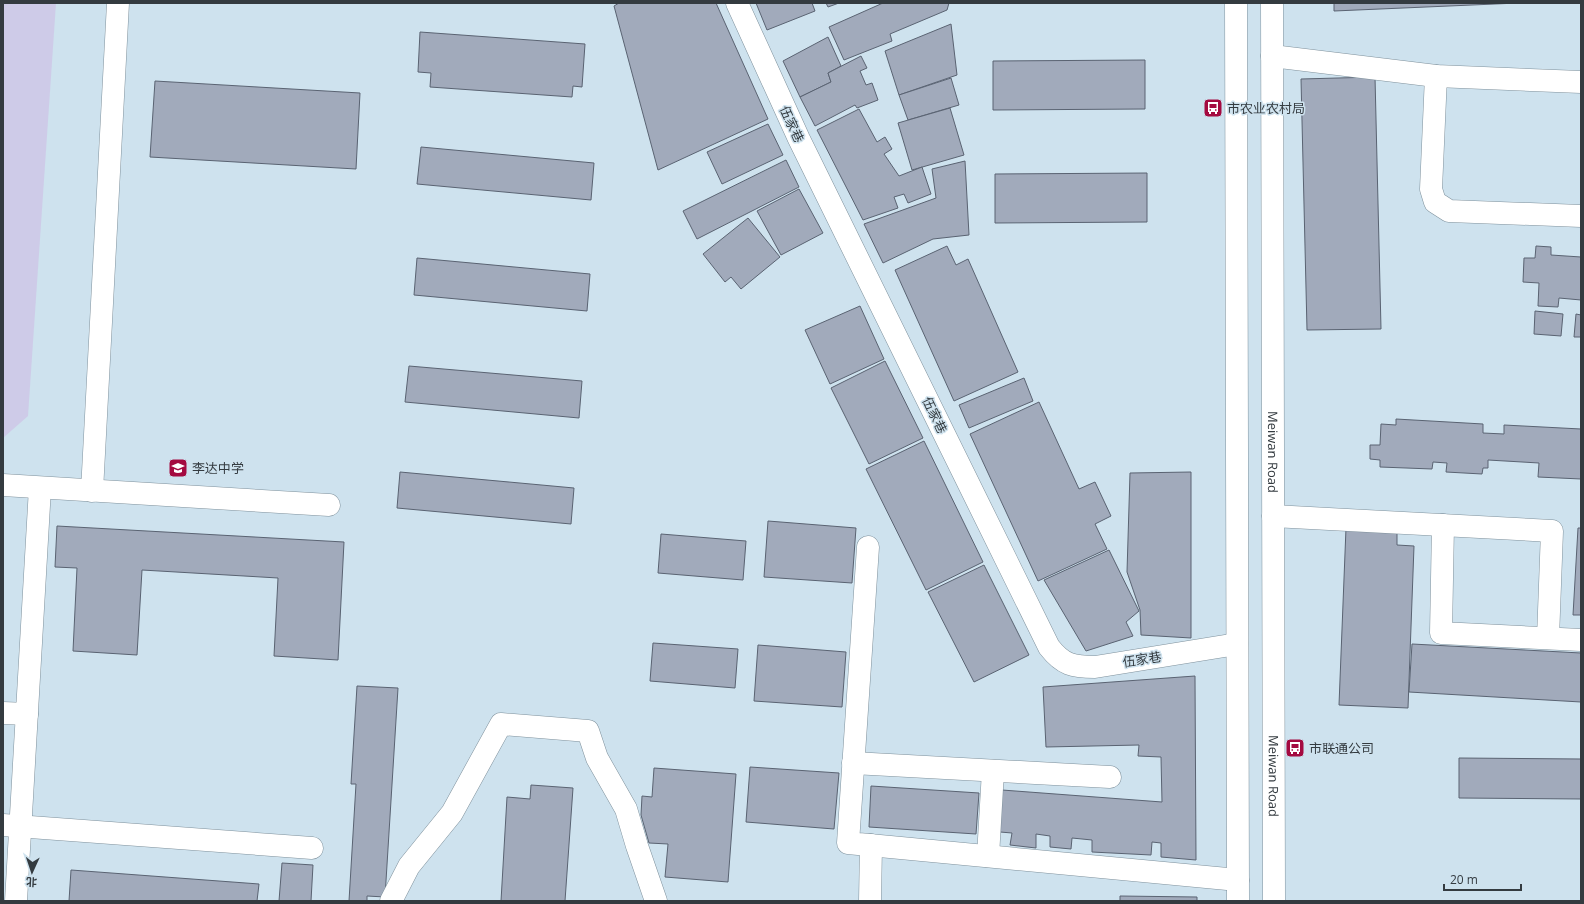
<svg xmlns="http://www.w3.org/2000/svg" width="1584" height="904" font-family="'Open Sans','Noto Sans SC',sans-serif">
<rect width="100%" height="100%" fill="#cee2ee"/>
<path fill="#cecbe8" d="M3,3H56L28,416L3,438Z"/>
<g fill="#a1aabb" stroke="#5a6372">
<path d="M619,3H716L768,119L658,170L614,6Z"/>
<path d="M756,3H812L815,11L767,30Z"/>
<path d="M826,3H839L828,7Z"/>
<path d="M883,3H949L947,10L890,34L892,41L844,60L829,27Z"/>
<path d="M1334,3H1518L1334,11Z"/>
<path d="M951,24L957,75L899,95L885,51Z"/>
<path d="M420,32L585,44L582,87L573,86L572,97L430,87L431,73L418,72Z"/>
<path d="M828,37L841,66L828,73L831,82L800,97L783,61Z"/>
<path d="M861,56L867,68L860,71L866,85L872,83L878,100L857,108L855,105L815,126L800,97L831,82L828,73Z"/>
<path d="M1145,60V109L993,110V61Z"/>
<path d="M1375,77L1381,329L1307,330L1301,79Z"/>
<path d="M951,78L959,105L908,120L899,95Z"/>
<path d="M155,81L360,93L356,169L150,157Z"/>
<path d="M950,108L964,155L912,170L898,123Z"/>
<path d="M859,109L877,142L885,137L892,149L884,154L899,176L922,167L931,194L908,203L904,194L894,197L898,208L863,220L817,130Z"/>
<path d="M768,124L783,155L722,184L707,152Z"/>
<path d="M421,147L594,163L591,200L417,184Z"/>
<path d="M786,160L799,187L697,239L683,211Z"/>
<path d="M965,161L969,235L933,239L883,263L864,224L936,198L932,169Z"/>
<path d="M1147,173V222L995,223V174Z"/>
<path d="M799,189L823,233L781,255L757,211Z"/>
<path d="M748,218L780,257L741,289L731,277L725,282L703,254Z"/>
<path d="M947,246L956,265L968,259L1018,372L954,401L895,270Z"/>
<path d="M1536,246L1551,247V255L1581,257V312V300L1559,298L1558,307L1538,306L1539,283L1523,282L1524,258H1535Z"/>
<path d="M417,258L590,274L587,311L414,295Z"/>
<path d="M860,306L884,359L830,384L805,330Z"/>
<path d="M1535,311L1563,314L1561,336L1534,334Z"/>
<path d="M1576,314L1581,315V337H1574Z"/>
<path d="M885,361L923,438L869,464L831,388Z"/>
<path d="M409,366L582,381L579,418L405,402Z"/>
<path d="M1024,378L1033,401L969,428L959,405Z"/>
<path d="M1039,402L1079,489L1095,482L1111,516L1095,524L1107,549L1038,581L970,434Z"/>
<path d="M1396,419L1483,424V433L1504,434V425L1581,429V479L1538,477L1539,463L1488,460V468H1483L1482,474L1446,472L1447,463L1433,462L1432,469L1380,467V460L1370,459V445H1380L1381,424L1396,425Z"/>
<path d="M924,441L983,562L926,590L866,469Z"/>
<path d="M400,472L574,488L571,524L397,508Z"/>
<path d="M1191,472V638L1141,635L1140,610L1127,572L1130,473Z"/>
<path d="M768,521L856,528L852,583L764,577Z"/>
<path d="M57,526L344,542L338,660L274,656L278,578L142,570L137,655L73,651L77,568L55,567Z"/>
<path d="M1346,528L1397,531V545L1414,546L1408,708L1339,705Z"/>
<path d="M1578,528H1581V615H1573Z"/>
<path d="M661,534L746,541L743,580L658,573Z"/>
<path d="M1109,550L1139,611L1126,622L1133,636L1086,651L1044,580Z"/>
<path d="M984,565L1029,655L974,682L928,592Z"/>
<path d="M653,643L738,649L735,688L650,681Z"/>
<path d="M1412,644L1581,653V702L1409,692Z"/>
<path d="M758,645L846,652L842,707L754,701Z"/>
<path d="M1195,676L1196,860L1161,857V843L1152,842L1151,855L1092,852V840L1072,838L1071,849L1050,847V836L1036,834V848L1010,845L1012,833L1000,832L1002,790L1162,802L1161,757L1138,756L1139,745L1046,747L1043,687Z"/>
<path d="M357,686L398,688L385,897L367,896V901H349L356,784H351Z"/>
<path d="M1459,758L1581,759V799L1459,798Z"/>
<path d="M750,767L839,773L834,829L746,822Z"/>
<path d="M654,768L736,774L728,882L665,877L668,844L649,843L641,815L642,796L652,797Z"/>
<path d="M531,785L573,788L565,901H501L507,797L530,799Z"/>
<path d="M871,786L979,793L976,834L869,827Z"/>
<path d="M282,863L313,865L311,901H279Z"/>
<path d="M71,870L259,884L257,901H69Z"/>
<path d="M1120,896L1197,897V901H1120Z"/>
</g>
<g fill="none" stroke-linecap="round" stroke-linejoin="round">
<g stroke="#7f919c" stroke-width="23">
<g id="minor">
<path d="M737,3L799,139L1049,647C1063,665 1073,667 1095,667L1237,644"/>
<path d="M1236,3L1238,901"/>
<path id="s1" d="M1272,3L1274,901"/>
<path d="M1272,56L1436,76L1581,82"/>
<path d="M1436,76L1431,189L1435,202L1449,211L1581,216"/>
<path d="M3,485L329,505"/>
<path d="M92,491L118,3"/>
<path d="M1273,516L1552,531L1548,638"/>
<path d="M1443,525L1441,633L1581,640"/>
<path d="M868,547L848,843L1238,880"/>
<path d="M3,713L27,714"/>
<path d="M853,763L1110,777"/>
<path d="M3,825L312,848"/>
<path d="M988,856L993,771"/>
<path d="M16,901L40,488"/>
<path d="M391,901L409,866L452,813L501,724L588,731L597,758L626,809L637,846L656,901"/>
<path d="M870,901L871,845"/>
</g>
</g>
<use href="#minor" stroke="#fff" stroke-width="22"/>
</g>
<defs>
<g id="bus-square" transform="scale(1)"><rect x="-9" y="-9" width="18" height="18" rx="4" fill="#a40a40" stroke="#cee2ee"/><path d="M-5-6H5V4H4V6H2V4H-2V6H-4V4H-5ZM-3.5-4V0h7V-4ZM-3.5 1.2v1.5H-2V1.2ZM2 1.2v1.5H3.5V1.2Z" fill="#fff"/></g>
<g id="school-square" transform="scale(1)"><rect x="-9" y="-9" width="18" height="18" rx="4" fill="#a40a40" stroke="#cee2ee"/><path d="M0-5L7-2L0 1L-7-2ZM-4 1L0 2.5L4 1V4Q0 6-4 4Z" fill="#fff"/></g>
</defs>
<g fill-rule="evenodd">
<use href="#bus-square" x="1213" y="108"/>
<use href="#school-square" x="178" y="468"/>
<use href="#bus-square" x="1295" y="748"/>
</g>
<g text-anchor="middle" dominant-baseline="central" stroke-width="3" stroke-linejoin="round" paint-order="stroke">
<g font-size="13" fill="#343b40" stroke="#cee2ee" text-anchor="start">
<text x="1227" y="108">市农业农村局</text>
<text x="192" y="468">李达中学</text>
<text x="1309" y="748">市联通公司</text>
</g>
<g font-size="13" fill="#343b40" stroke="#cee2ee">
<text transform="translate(792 124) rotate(65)">伍家巷</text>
<text transform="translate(935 415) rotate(64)">伍家巷</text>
<text stroke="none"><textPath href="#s1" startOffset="449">Meiwan Road</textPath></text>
<text transform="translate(1142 659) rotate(-9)">伍家巷</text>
<text stroke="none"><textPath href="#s1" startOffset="773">Meiwan Road</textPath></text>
</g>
</g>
<rect width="1584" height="904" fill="none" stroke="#343b40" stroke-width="8"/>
<g transform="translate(32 872) rotate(183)" stroke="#cee2ee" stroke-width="3" paint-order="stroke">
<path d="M0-3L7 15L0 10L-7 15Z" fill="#343b40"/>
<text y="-6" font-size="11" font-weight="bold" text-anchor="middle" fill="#343b40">北</text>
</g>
<path d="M1444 884v6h77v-6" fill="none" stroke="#343b40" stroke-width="2"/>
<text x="1450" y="884" font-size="12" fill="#343b40" stroke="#cee2ee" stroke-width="3" paint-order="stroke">20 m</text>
</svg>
